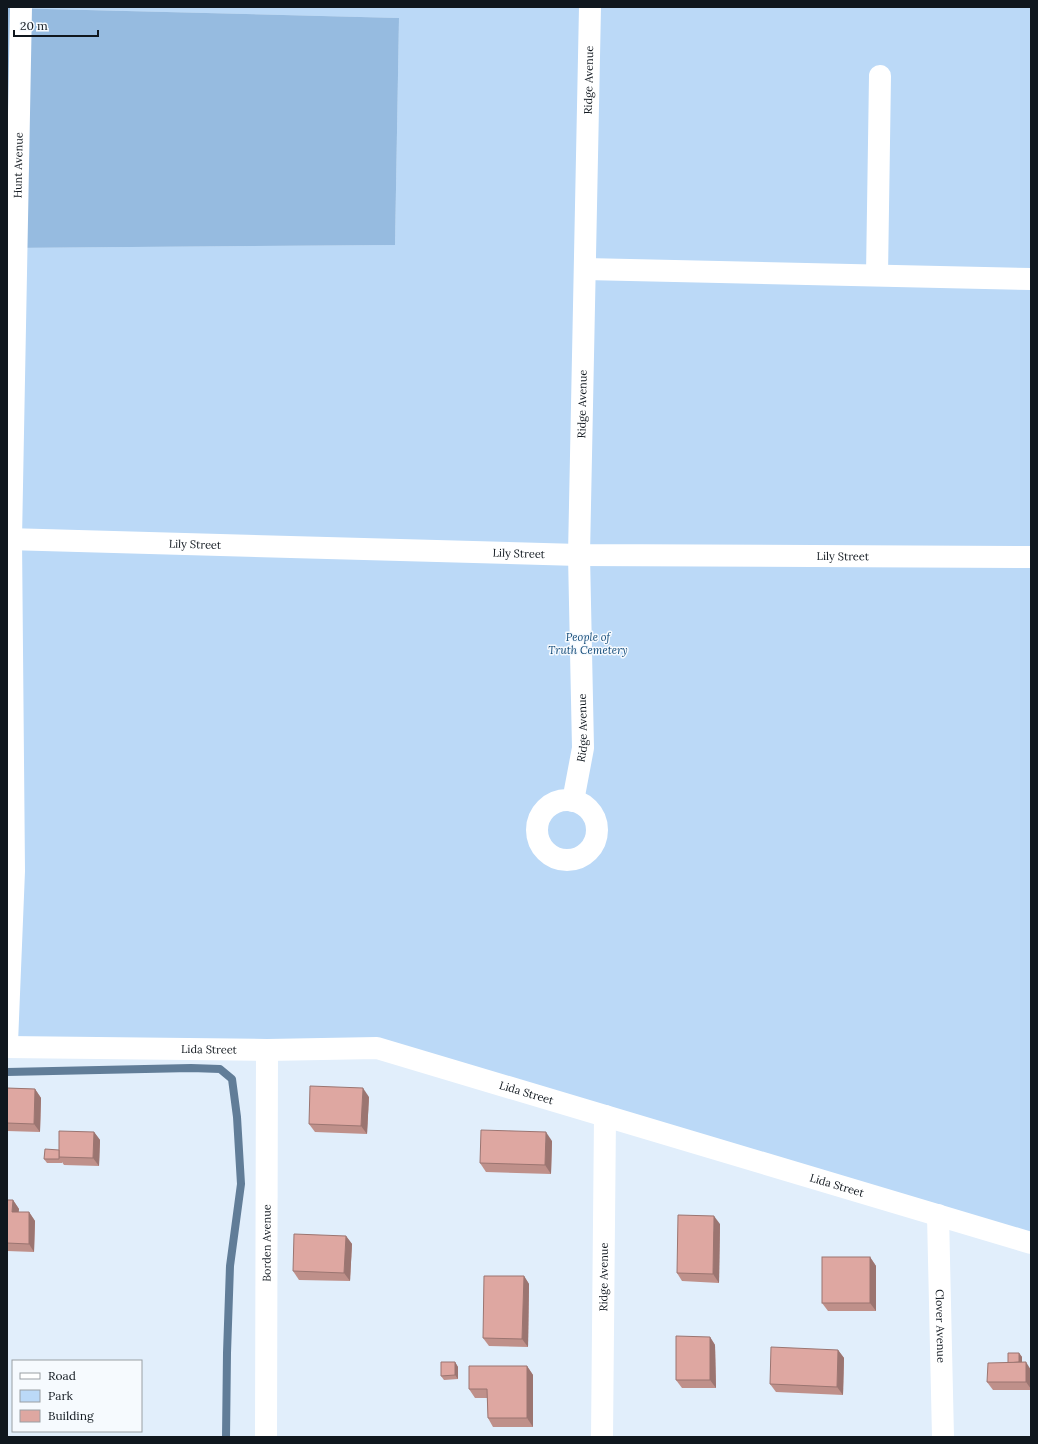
<svg xmlns="http://www.w3.org/2000/svg" width="1038" height="1444" font-family="Lora,serif">
<rect width="100%" height="100%" fill="#e1eefb"/>
<path fill="#bbd9f7" d="M7,7H1031V1242L400,1049L7,1050V248L395,245L399,18L7,8Z"/>
<path fill="#96bbe0" d="M7,8L399,18L395,245L7,248Z"/>
<g fill="none" stroke-linecap="round" stroke-linejoin="round">
<path stroke="#617d98" stroke-width="8" d="M7,1072L191,1068L220,1069L232,1079L237,1117L241,1184L230,1266L227,1353L226,1437"/>
<g stroke="#fff" stroke-width="22">
<path d="M585,269L1031,279"/>
<path d="M877,275L880,76"/>
<path id="s1" d="M7,539L579,555L1031,557"/>
<circle cx="567" cy="830" r="30"/>
<path id="s2" d="M573,801L583,748L579,555L590,7"/>
<path id="s3" d="M7,1043L14,871L11,539L21,7"/>
<path id="s4" d="M7,1047L267,1050L377,1048L1031,1243"/>
<path id="s5" d="M938,1215L943,1437"/>
<path id="s6" d="M266,1437L267,1050"/>
<path id="s7" d="M602,1437L605,1116"/>
</g>
</g>
<g fill="#bf908a">
<path d="M7,1088L35,1089L41,1098L40,1132L7,1131Z"/>
<path d="M369,1097L367,1134L315,1132L309,1124Z"/>
<path d="M94,1132L100,1140L99,1166L64,1165L62,1162V1163H47L44,1159L59,1150Z"/>
<path d="M552,1141L551,1174L486,1172L480,1163Z"/>
<path d="M7,1200H13L19,1209L18,1212H29L35,1221L34,1252L7,1251Z"/>
<path d="M720,1224L719,1283L682,1281L677,1273Z"/>
<path d="M346,1236L352,1244L350,1281L299,1280L293,1271Z"/>
<path d="M870,1257L876,1266V1311H828L822,1303Z"/>
<path d="M524,1276L529,1284L528,1347L489,1346L483,1338Z"/>
<path d="M710,1337L715,1345L716,1388H682L676,1380Z"/>
<path d="M838,1350L844,1358L843,1395L776,1392L770,1384Z"/>
<path d="M1019,1353L1022,1357V1362L1031,1370V1390H993L987,1382Z"/>
<path d="M455,1362L458,1367V1379L444,1380L441,1376Z"/>
<path d="M527,1366L533,1375V1427H493L488,1418L487,1398H475L469,1389Z"/>
</g>
<g fill="#9b7571">
<path d="M363,1088L369,1097L367,1134L361,1126Z"/>
<path d="M35,1089L41,1098L40,1132L34,1124Z"/>
<path d="M94,1132L100,1140L99,1166L93,1158Z"/>
<path d="M546,1132L552,1141L551,1174L545,1165Z"/>
<path d="M13,1200L19,1209L18,1220L12,1212Z"/>
<path d="M29,1212L35,1221L34,1252L29,1244Z"/>
<path d="M714,1216L720,1224L719,1283L713,1274Z"/>
<path d="M346,1236L352,1244L350,1281L344,1273Z"/>
<path d="M870,1257L876,1266V1311L870,1303Z"/>
<path d="M524,1276L529,1284L528,1347L522,1339Z"/>
<path d="M710,1337L715,1345L716,1388L710,1380Z"/>
<path d="M838,1350L844,1358L843,1395L837,1387Z"/>
<path d="M1019,1353L1022,1357V1367L1019,1363Z"/>
<path d="M455,1362L458,1367V1379L455,1375Z"/>
<path d="M1026,1362L1031,1370V1389L1026,1382Z"/>
<path d="M527,1366L533,1375V1427L527,1418Z"/>
</g>
<g fill="#dea7a1" stroke="#9b7571">
<path d="M310,1086L363,1088L361,1126L309,1124Z"/>
<path d="M7,1088L35,1089L34,1124L7,1123Z"/>
<path d="M481,1130L546,1132L545,1165L480,1163Z"/>
<path d="M59,1131L94,1132L93,1158L59,1157Z"/>
<path d="M45,1149L59,1150V1159H44Z"/>
<path d="M7,1200H13L12,1212H29V1244L7,1243Z"/>
<path d="M678,1215L714,1216L713,1274L677,1273Z"/>
<path d="M294,1234L346,1236L344,1273L293,1271Z"/>
<rect x="822" y="1257" width="48" height="46"/>
<path d="M484,1276H524L522,1339L483,1338Z"/>
<path d="M676,1336L710,1337V1380H676Z"/>
<path d="M771,1347L838,1350L837,1387L770,1384Z"/>
<path d="M1008,1353H1019V1362L1008,1363Z"/>
<path d="M441,1362H455V1375L441,1376Z"/>
<path d="M1026,1362V1382H987L988,1363Z"/>
<path d="M469,1366H527V1418H488L487,1389H469Z"/>
</g>
<g text-anchor="middle" dominant-baseline="central" stroke-width="3" stroke-linejoin="round" paint-order="stroke">
<g font-size="11" fill="#10171e" stroke="#f6fafe">
<text stroke="none"><textPath href="#s2" startOffset="722">Ridge Avenue</textPath></text>
<text stroke="none"><textPath href="#s3" startOffset="878">Hunt Avenue</textPath></text>
<text stroke="none"><textPath href="#s2" startOffset="398">Ridge Avenue</textPath></text>
<text stroke="none"><textPath href="#s1" startOffset="188">Lily Street</textPath></text>
<text stroke="none"><textPath href="#s1" startOffset="512">Lily Street</textPath></text>
<text stroke="none"><textPath href="#s1" startOffset="836">Lily Street</textPath></text>
<text stroke="none"><textPath href="#s2" startOffset="74">Ridge Avenue</textPath></text>
<text stroke="none"><textPath href="#s4" startOffset="202">Lida Street</textPath></text>
<text stroke="none"><textPath href="#s4" startOffset="526">Lida Street</textPath></text>
<text stroke="none"><textPath href="#s4" startOffset="850">Lida Street</textPath></text>
<text stroke="none"><textPath href="#s6" startOffset="194">Borden Avenue</textPath></text>
<text stroke="none"><textPath href="#s7" startOffset="160">Ridge Avenue</textPath></text>
<text stroke="none"><textPath href="#s5" startOffset="111">Clover Avenue</textPath></text>
</g>
<g font-size="11" font-style="italic" fill="#134b79" stroke="#f6fafe">
<text x="588" y="637">People of<tspan x="588" dy="13">Truth Cemetery</tspan></text>
</g>
</g>
<rect width="1038" height="1444" fill="none" stroke="#10171e" stroke-width="16"/>
<rect x="12" y="1360" width="130" height="72" fill="#f6fafe" stroke="#9a9fa4"/>
<rect x="20" y="1373" width="20" height="6" fill="#ffffff" stroke="#9a9fa4"/>
<text x="48" y="1380" font-size="12" fill="#10171e">Road</text>
<rect x="20" y="1390" width="20" height="12" fill="#bbd9f7" stroke="#9a9fa4"/>
<text x="48" y="1400" font-size="12" fill="#10171e">Park</text>
<rect x="20" y="1410" width="20" height="12" fill="#dea7a1" stroke="#9a9fa4"/>
<text x="48" y="1420" font-size="12" fill="#10171e">Building</text>
<path d="M14 30v6h84v-6" fill="none" stroke="#10171e" stroke-width="2"/>
<text x="20" y="30" font-size="12" fill="#10171e" stroke="#f6fafe" stroke-width="3" paint-order="stroke">20 m</text>
</svg>
